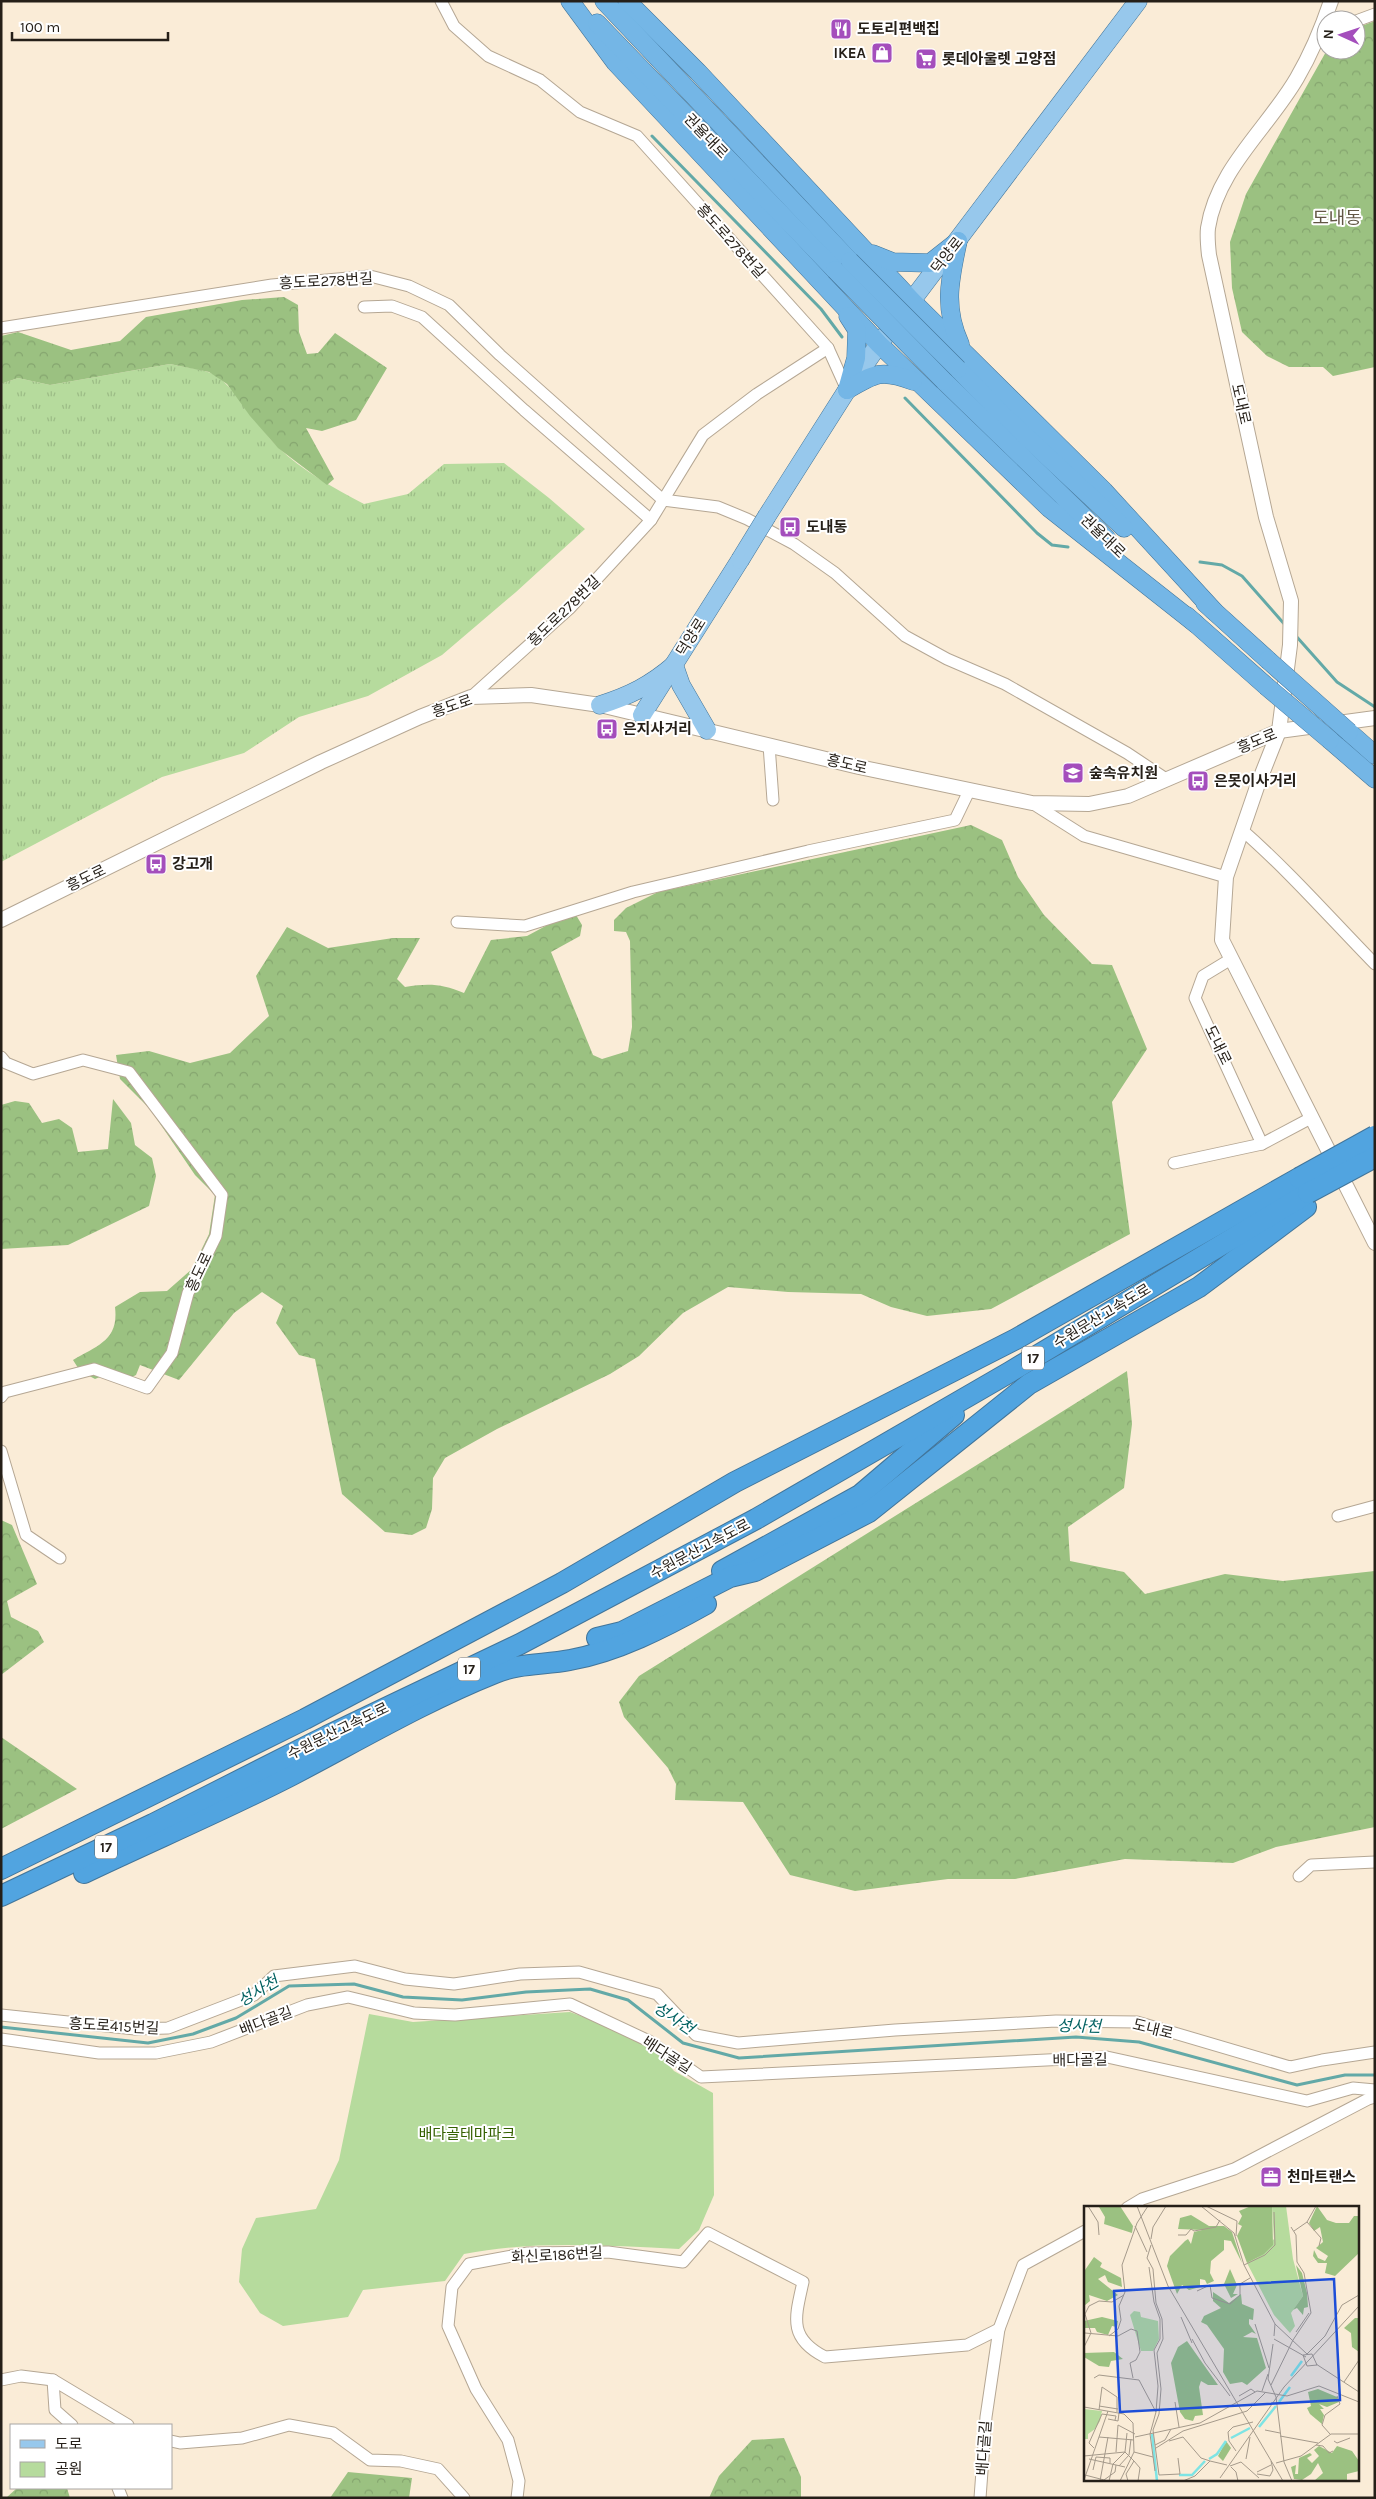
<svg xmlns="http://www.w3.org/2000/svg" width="1376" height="2499" font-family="Karla,'Noto Sans KR',sans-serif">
<defs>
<pattern id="grass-tufts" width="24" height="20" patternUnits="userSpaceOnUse" patternTransform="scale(1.25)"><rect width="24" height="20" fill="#b6db9d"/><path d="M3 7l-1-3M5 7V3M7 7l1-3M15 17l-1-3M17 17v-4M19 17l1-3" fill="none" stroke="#9cbc86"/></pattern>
<pattern id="forest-crowns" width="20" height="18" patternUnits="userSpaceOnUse" patternTransform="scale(1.25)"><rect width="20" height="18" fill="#9bc181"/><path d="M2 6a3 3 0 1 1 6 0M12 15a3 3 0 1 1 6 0" fill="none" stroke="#85a56f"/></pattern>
</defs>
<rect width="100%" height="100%" fill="#faecd7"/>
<path fill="url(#grass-tufts)" d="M170,364C183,367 196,368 208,372C233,380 257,428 278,447C302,471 334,488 364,504L408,494L444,464L504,463L549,498L585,529L516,592L442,655L368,696L299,717L244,753L162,777L1,862V384L18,378L50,385Z"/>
<g fill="url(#forest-crowns)">
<path d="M1375,21V367L1333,376L1323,367H1289L1267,356L1242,332L1232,288L1230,242L1246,194L1327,50H1356V28Z"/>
<path d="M284,297L298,305L299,332L307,354L318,353L335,333L387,368L356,420L322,431L306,428L334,479L327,485L278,448L250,416L227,384L209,372L170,364L50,385L18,378L1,384V336L18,332L71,350L120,341L146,317L242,300Z"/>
<path d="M971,825L1002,840L1018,877L1044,915L1092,964L1112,965L1147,1049L1112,1102L1130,1234L991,1309L927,1316L891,1307L861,1294L788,1292L728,1287L683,1313L639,1356L610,1374L497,1429L445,1458L433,1478L432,1509L426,1528L412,1535L385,1532L342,1494L315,1359L299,1355L276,1323L283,1306L262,1292L234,1313L179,1380L140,1365L136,1375L126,1380L112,1372L95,1379L80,1371L73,1360C98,1345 119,1340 115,1307L140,1292L167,1291L192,1269L209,1234L215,1195L195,1175L150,1109L120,1079L116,1055L149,1051L190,1063L230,1053L269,1016L256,976L287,927L328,948L393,938H420L397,979L405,987C429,983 442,984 464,993L491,940L527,936L566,915H576L582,925L580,936L551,952L593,1055L602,1059L628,1051L632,1027L630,941L626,932L614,931V920L626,908L658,892Z"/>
<path d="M113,1099L131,1123L135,1145L152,1158L156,1176L149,1206L68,1245L1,1249V1105L15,1101L29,1103L42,1123L59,1119L72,1128L78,1152L108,1149Z"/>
<path d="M1127,1371L1132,1424L1124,1488L1068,1527L1070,1561L1124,1572L1145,1594L1225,1574L1283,1581L1375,1571V1827L1276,1847L1233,1863L1125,1859L1015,1879H948L855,1891L790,1875L743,1802L675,1800L676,1784L668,1768L624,1717L619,1702L639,1676Z"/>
<path d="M1,1520L12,1525L37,1584L7,1601L11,1617L38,1631L44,1642L1,1675Z"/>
<path d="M1,1737L77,1789L1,1829Z"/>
<path d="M784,2438L801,2477V2498H709L719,2476L752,2440Z"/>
<path d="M348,2472L412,2478L409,2498H330Z"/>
<path d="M17,2488H67L70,2498H6Z"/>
</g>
<path fill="#b6db9d" d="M570,2012L649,2041L674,2071L713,2093L714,2195L699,2230L679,2249C607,2246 535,2240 464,2254L445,2281L363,2290L348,2317L283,2326L260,2313L239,2282L242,2249L256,2218L316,2209L339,2160L369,2014L413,2022Z"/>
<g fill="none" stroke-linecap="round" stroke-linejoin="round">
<g stroke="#63a9a7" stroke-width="3">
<path d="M652,136L821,309L842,337"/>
<path d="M905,398L1037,533L1052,545L1068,547"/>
<path d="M1200,562L1222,565L1242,576L1286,626"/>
<path d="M1296,636L1337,682L1375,707"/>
<path d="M1,2027L148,2043L193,2034L236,2018L289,1986L354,1984L403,1997L462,2000L526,1992L590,1989L628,2000L683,2043L739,2058L1076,2037L1139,2042L1297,2085L1345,2075H1375"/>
</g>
<g stroke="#b5a794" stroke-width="13">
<g id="minor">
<path d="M441,1L454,26L488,56L540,80L580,112L637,136L828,348L847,390"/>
<path d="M1356,21L1375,14"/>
<path d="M364,307L392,306L422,317L524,410L651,520"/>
<path d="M1,328L272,285L370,276L409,286L449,305L500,355L663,500L718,507L747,519L794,544L835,573L905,636L947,659L1005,684L1127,753L1166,779"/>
<path d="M471,697L569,609L651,520L703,435L757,394L828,348"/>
<path d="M769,745L773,800"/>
<path d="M1032,803L1084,836L1226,877"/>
<path d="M1242,830C1289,871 1331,919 1375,964"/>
<path d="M457,922L525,926L633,892L808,851L955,820L969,791"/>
<path d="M1231,959L1203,976L1195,998L1262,1144"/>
<path d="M1,1057L6,1063L33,1074L83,1060L129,1072L222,1195L216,1236L188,1293L172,1353L147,1388L94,1369L5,1392L1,1397"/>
<path d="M1174,1163L1262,1144L1311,1118"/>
<path d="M1,1451L26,1535L60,1558"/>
<path d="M1338,1516L1375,1506"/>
<path d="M1299,1876L1311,1865L1375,1862"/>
<path d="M1,2015L135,2029L168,2028L254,1995L274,1976L355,1966L405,1979L454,1984L520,1974L579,1972L657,1994L696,2035L738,2043L895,2030L1056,2021L1137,2022L1290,2067L1322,2060L1375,2052"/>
<path d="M1,2039L99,2053H156L211,2042L307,2005L348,1997L414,2013L455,2015L570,2004L649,2041L701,2077L1107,2057L1307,2101L1353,2088L1375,2090"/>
<path d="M1127,2208L1142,2199L1234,2169L1368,2099L1375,2097"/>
<path d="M1,2380L21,2376L53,2380L128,2425"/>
<path d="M53,2380L55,2410L72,2425"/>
<path d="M171,2441L180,2443L242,2438L289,2425L333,2433L370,2460L401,2461L438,2469L464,2498"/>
<path d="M118,2488L122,2498"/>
<path d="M517,2498L519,2481L508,2440L476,2389L448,2326L452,2287L469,2264L528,2253L608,2252L683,2262L708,2233L803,2282C795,2318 788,2338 825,2357L967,2345L999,2329"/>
<path d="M980,2498L986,2417L999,2329L1023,2265L1085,2231"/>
</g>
</g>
<g stroke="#b5a794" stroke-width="16">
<g id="tertiary">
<path d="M1331,1C1322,28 1311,54 1297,78C1268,128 1217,169 1208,228C1207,237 1208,246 1209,255L1266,517L1291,601L1290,645L1279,731L1258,784L1226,877L1222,940L1375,1243"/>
<path d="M1,920L321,762L420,717L471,697L531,695L600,705L859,767L1032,803L1089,804L1128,796L1279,731L1375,718"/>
</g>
</g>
<g stroke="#42759a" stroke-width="19">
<g id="primary">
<path d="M767,516L847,390L879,344L1138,1"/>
<path d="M600,705C629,696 651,685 674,665L681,685L707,730"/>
<path d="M642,715L740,560"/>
</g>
</g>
<g stroke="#42759a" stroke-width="19">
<g id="trunk">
<path d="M570,1L615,62L879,344L1049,508L1196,624"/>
<path d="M604,1L850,261"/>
<path d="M627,1L698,72L912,301L1104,491L1214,611"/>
<path d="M597,23L835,270"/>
<path d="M958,241C950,279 943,307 960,344"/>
<path d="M873,254L893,262L930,263L958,241"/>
<path d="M958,369L1005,417L1124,528"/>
<path d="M944,381L1107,539"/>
<path d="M847,390L856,358L857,330L848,316"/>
<path d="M847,390C875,373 882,369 913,381"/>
<path d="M1205,603L1268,660"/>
<path d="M1187,616L1266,686"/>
<path d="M1349,732L1375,755"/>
<path d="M1330,740L1375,779"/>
</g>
</g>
<g stroke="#42759a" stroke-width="22">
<g id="motorway">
<path d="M722,1571L860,1495L954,1415"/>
<path d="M597,1638L622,1632L730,1577L755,1571L869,1512L1029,1384L1199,1287L1306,1207"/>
<path d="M1,1869L305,1719L562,1583L735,1482L1016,1339L1299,1178"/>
<path d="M84,1873C153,1840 224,1810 292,1775C359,1740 425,1701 495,1673C519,1663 545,1665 570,1660C616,1652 665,1627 706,1604"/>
<path d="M1,1896L153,1824L327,1736L520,1644L756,1519L1010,1372L1308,1193"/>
</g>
</g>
<use href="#minor" stroke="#fff" stroke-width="11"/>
<use href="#tertiary" stroke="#fff" stroke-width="14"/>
<use href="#primary" stroke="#97c8ec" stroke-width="18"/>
<use href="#trunk" stroke="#74b6e6" stroke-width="18"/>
<use href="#motorway" stroke="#51a4e0" stroke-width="20"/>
<g stroke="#42759a" stroke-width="19" stroke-linecap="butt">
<path id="primary-bridge" d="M740,560L767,516"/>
</g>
<g stroke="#42759a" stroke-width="19" stroke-linecap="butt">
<g id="trunk-bridge">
<path d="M850,261L958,369"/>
<path d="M835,270L944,381"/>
<path d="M1268,660L1349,732"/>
<path d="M1266,686L1330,740"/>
</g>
</g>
<g stroke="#42759a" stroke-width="22" stroke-linecap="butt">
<g id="motorway-bridge">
<path d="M1299,1178L1375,1136"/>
<path d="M1308,1193L1375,1157"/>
</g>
</g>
<use href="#primary-bridge" stroke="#97c8ec" stroke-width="18"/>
<use href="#trunk-bridge" stroke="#74b6e6" stroke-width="18"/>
<use href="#motorway-bridge" stroke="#51a4e0" stroke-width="20"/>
</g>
<defs>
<g id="restaurant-square" transform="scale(1.125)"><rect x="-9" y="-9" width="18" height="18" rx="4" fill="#a44ebc" stroke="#fff"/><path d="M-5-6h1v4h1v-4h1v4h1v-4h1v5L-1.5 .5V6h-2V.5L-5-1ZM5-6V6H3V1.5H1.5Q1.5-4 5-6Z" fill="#fff"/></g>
<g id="shop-square" transform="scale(1.125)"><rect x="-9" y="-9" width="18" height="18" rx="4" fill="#a44ebc" stroke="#fff"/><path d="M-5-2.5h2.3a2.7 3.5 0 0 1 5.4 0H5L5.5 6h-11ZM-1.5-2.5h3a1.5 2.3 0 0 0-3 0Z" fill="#fff"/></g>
<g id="supermarket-square" transform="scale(1.125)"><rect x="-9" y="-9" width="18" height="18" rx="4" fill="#a44ebc" stroke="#fff"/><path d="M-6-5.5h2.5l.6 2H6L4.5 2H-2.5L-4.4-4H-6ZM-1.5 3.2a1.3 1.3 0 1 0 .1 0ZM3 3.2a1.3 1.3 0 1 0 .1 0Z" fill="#fff"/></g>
<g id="bus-square" transform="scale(1.125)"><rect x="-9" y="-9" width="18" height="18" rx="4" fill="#a44ebc" stroke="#fff"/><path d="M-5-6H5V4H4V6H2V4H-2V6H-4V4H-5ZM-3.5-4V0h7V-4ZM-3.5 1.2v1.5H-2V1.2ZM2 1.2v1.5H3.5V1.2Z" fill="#fff"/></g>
<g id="school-square" transform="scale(1.125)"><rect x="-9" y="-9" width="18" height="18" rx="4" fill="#a44ebc" stroke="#fff"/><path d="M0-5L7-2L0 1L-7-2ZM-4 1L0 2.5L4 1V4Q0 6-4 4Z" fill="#fff"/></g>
<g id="office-square" transform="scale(1.125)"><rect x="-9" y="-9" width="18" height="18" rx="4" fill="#a44ebc" stroke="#fff"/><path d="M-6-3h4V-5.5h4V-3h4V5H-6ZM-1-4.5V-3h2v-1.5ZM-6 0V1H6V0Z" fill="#fff"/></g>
</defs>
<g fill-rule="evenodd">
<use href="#restaurant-square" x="841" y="29"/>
<use href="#shop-square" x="882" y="53"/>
<use href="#supermarket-square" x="926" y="59"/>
<use href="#bus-square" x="790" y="527"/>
<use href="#bus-square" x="607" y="729"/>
<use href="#school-square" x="1073" y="773"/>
<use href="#bus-square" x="1198" y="781"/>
<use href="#bus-square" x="156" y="864"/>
<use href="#office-square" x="1271" y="2177"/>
</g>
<g text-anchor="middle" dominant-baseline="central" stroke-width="4" stroke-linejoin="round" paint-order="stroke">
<g fill="#fff" stroke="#66625d" stroke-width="1">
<rect x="1022" y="1346.5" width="22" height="23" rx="4"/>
<rect x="458" y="1657.5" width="22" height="23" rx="4"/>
<rect x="95" y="1835.5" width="22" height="23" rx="4"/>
</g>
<g font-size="14" font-weight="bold" fill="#251f18">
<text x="1033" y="1358">17</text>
<text x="469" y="1669">17</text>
<text x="106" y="1847">17</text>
</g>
<g font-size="15" font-weight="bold" fill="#251f18" stroke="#fff" text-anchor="start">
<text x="857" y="29">도토리편백집</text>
<text x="866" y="53" text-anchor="end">IKEA</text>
<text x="942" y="59">롯데아울렛 고양점</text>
<text x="806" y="527">도내동</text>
<text x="623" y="729">은지사거리</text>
<text x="1089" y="773">숲속유치원</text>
<text x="1214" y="781">은못이사거리</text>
<text x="172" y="864">강고개</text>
<text x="1287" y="2177">천마트랜스</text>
</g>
<g font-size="15" fill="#251f18" stroke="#fff">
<text transform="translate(706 136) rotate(46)">권율대로</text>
<text transform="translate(731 241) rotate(48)">흥도로278번길</text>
<text transform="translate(947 255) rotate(-52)">덕양로</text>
<text transform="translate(326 281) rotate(-3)">흥도로278번길</text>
<text transform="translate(1241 404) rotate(77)">도내로</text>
<text transform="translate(1103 536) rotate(44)">권율대로</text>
<text transform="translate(564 611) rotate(-44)">흥도로278번길</text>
<text transform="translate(691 637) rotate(-58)">덕양로</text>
<text transform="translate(452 706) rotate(-19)">흥도로</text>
<text transform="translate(1257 741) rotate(-22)">흥도로</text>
<text transform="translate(847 764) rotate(13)">흥도로</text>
<text transform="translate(86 878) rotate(-26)">흥도로</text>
<text transform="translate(1218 1045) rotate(64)">도내로</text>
<text transform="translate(199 1272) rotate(-65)">흥도로</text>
<text transform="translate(1102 1316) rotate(-31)">수원문산고속도로</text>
<text transform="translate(700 1549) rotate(-28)">수원문산고속도로</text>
<text transform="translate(338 1731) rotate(-26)">수원문산고속도로</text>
<text transform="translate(266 2021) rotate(-21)">배다골길</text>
<text transform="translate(114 2026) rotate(3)">흥도로415번길</text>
<text transform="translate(1153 2029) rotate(14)">도내로</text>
<text transform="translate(667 2055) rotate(33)">배다골길</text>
<text transform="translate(1080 2060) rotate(-1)">배다골길</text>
<text transform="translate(557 2255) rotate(-3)">화신로186번길</text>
<text transform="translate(984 2448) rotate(-86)">배다골길</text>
</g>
<g font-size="15" fill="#356100" stroke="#fff">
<text x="467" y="2134">배다골테마파크</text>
</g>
<g font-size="16" font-style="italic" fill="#036262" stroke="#fff">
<text transform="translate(258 1991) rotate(-31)">성사천</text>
<text transform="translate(674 2018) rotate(34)">성사천</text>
<text transform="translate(1079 2026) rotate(1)">성사천</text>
</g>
<g font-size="18" fill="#625645" stroke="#fff">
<text x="1337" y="218">도내동</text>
</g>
</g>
<g transform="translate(1084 2206)">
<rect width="275" height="275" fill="#faecd7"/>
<path d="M188,0H202L209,53L219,90L207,107L211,120L206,127L190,109L163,57L174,51L190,33Z" fill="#b6db9d"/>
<path d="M10,0H36L49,20L48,27L20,18L21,11L15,1ZM188,0L189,39L180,48L163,57L153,30L158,20L154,18L158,10L155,5L167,0ZM233,0L243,14L252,17H265L270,10H275V47L251,70L241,67L243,57H234L229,50L230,44L234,52L241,55L244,50L232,42L239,36L236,21L230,25L225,17ZM107,9L125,20H140L148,26L158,57L147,35L140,34V44L127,55L126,67L130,75L123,78L121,74L116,73V81L105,84L98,79L93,88L83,60L86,50L101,35L104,33L107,38L110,26L118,24L94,23L96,12ZM10,51L18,57L16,61L37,72L38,81L24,76L21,69L14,73L34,89L23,95L5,89L6,95L0,100L1,64ZM212,59L218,67L223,87L224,101L220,102L219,109L213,102L209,104L219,90ZM146,63L153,79L149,88H154L147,92L140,78ZM129,86L145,97L157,88L158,98L170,103L169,114L165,113V118L172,128L168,126L159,131L173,132L182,162L163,179L158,176L146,178L139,166L140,143L123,119L117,116L120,110L137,102L129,95ZM18,111L34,115L33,121L28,120L24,129L13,126L11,122H0V115ZM271,112H275V146L268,141L267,127L260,122ZM103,135L134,179H124L117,175L115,181L119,209L111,210L109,215L101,213L96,206L87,157L94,141ZM30,146L39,153L27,155L25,161L15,160L0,151V147ZM234,183L253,191L255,196L243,201L235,198L240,203H236L240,209L238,218L226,208L223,202L227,200L224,186ZM142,235L147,242L139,255L134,250ZM235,240L248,247L253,240L268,245L275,255V265L263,268V275H230L239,267L234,257L227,268L218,274L210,273L207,261L212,259L211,268H214L215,252L226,247L228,249L223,252L228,257L235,250L230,244Z" fill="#9bc181"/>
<path d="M50,105L56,106L57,111L74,115L75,133L69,145H57L46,109ZM0,203L18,205L16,215L11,223L4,228V233H0Z" fill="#b6db9d"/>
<path fill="none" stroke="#7ee4e4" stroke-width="2.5" d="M207,170L218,155M195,196L206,181M175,221L192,200M68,228L73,275M147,232L166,222M125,253L133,248L142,235M95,269H108L121,255"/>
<path fill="none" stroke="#a59a8b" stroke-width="1" d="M4,0L14,16L15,29M53,0L84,80L199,275M117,0L150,27L160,59L191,118L190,130M122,0L153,15L152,30M223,16L237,32L235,40M51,20L63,46M210,25L223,16L232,0M94,29H102L107,23L110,25L132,21L136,14M67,33L69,21L82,0M67,39L63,52L69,63L72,97L78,113L79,133L73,147L77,183L75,208L69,224L75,269L96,268L94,252M160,59L181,49L191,39L190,6M65,61L70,96L76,113V133L70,144L74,180L72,206M113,85L126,79L128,92L146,98L156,89V78L166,72M97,111L108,137M171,118L185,162M191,118L223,148M212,126L225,107M1,127L34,130L47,123L53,125L56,146L52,154L46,157L49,172M25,130L34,123L37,114L35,100L41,86L38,59L53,17L64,0M108,133L121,157L146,190M190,133L222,151M189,138L184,173L192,191L200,256L208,275M0,141L7,127L1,108L5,100L15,95L28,96L40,89M223,148L241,130L258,99L275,89M228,148L233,159L223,160L219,149ZM232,158L275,186M10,172L15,169L55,174L72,206L66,228L71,265M260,176L275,154M187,179L209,134L227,107L220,67L213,56L212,29L207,21M178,185L184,168M155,190L167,183L171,186M91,196L95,221M15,200L34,203M0,201L40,208L49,217L50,246L36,275M15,204L18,181L33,191V206M24,213L34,215L35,207M181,224L196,227M246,228L238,219L241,209L256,198L253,190M196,230L234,237M15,231L50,234M51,231L116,217L173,185L203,190L235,180L275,196M85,235L99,231L117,252L126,255M250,235L253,237L266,232M71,239L81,234L87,223M232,239L239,240L245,247L249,245M10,242L5,237L18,208L32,210L31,214M72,242L99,225L163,205L182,186M152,245L145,235L144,226L149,221L169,216M32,246L34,219L51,228M50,246L69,251M0,250L41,246L50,255L42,268L44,275M5,253L41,261M162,253L166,231M50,255L56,262L54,275M126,255L143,259M192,257L217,250L247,228H275M35,260L45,249L47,233M146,260L157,256L175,272M147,261L152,266L154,275M9,264L12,251L26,252V257M173,266L187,259M173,268L186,270L189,264L187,255M1,269L24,275M136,272L200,181L275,100M0,274L24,205M20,274L31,266L32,259M16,275L24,231M25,275L29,258L41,246L43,227M99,275L111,270L126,255"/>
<path fill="#1d4ed8" fill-opacity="0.15" stroke="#1d4ed8" stroke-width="2.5" d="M250,73L256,194L36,206L30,85Z"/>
<rect width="275" height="275" fill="none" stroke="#251f18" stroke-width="2.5"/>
</g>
<rect width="1376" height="2499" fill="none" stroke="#251f18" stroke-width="5"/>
<rect x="10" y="2424" width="162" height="65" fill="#ffffff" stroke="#a8a5a3"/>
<rect x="20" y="2440" width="25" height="8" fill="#97c8ec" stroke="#a8a5a3"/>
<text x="55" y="2449" font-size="15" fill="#251f18">도로</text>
<rect x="20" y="2462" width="25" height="15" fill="#b6db9d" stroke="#a8a5a3"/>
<text x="55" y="2474" font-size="15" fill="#251f18">공원</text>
<g transform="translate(1341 35) rotate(273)"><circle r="24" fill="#ffffff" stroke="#a8a5a3"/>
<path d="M0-4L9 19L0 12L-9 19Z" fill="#a44ebc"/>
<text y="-8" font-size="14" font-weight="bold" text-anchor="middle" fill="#251f18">N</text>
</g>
<path d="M12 32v8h156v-8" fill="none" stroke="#251f18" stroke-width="2.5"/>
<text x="20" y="32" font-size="15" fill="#251f18" stroke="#ffffff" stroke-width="4" paint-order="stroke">100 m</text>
</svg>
